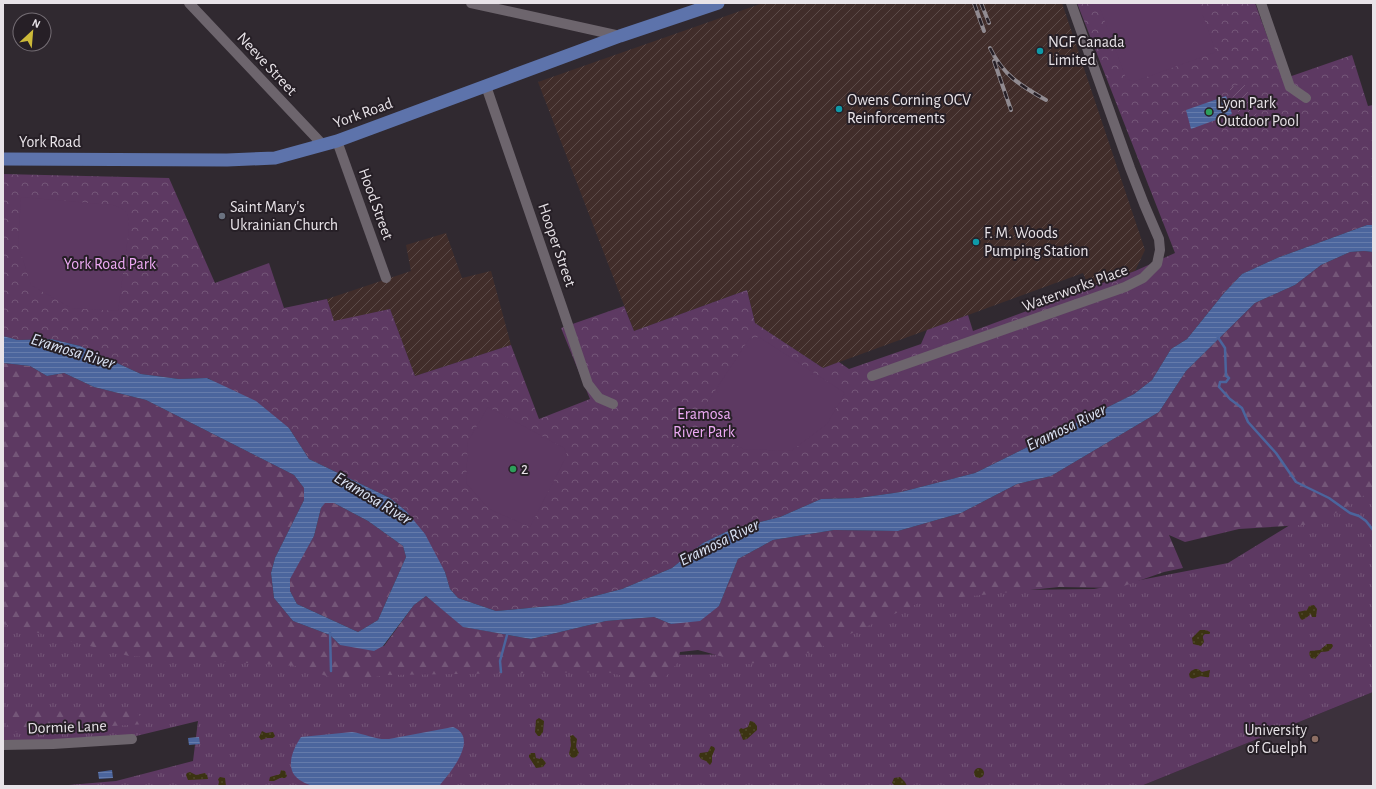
<svg xmlns="http://www.w3.org/2000/svg" width="1376" height="789" font-family="'Alegreya Sans',sans-serif">
<defs>
<pattern id="industrial-furrows" width="10" height="10" patternUnits="userSpaceOnUse"><rect width="10" height="10" fill="#412d2a"/><path d="M-1 1l2-2M0 10L10 0M9 11l2-2" fill="none" stroke="#5c4b49"/></pattern>
<pattern id="grass-tufts" width="24" height="20" patternUnits="userSpaceOnUse"><rect width="24" height="20" fill="#5d3962"/><path d="M3 7l-1-3M5 7V3M7 7l1-3M15 17l-1-3M17 17v-4M19 17l1-3" fill="none" stroke="#745678"/></pattern>
<pattern id="forest-firs" width="22" height="20" patternUnits="userSpaceOnUse"><rect width="22" height="20" fill="#5d3962"/><path d="M5 1l3.5 6h-7zM16 11l3.5 6h-7z" fill="#745678"/></pattern>
<pattern id="sand-dots" width="8" height="8" patternUnits="userSpaceOnUse"><rect width="8" height="8" fill="#3b3312"/><path d="M2 2h.1M6 6h.1" fill="none" stroke="#4e4729" stroke-width="1.8" stroke-linecap="round"/></pattern>
<pattern id="park-crowns" width="20" height="18" patternUnits="userSpaceOnUse"><rect width="20" height="18" fill="#5d3962"/><path d="M2 6a3 3 0 1 1 6 0M12 15a3 3 0 1 1 6 0" fill="none" stroke="#745678"/></pattern>
<pattern id="garden-furrows" width="10" height="10" patternUnits="userSpaceOnUse"><rect width="10" height="10" fill="#5d3962"/><path d="M-1 1l2-2M0 10L10 0M9 11l2-2" fill="none" stroke="#745678"/></pattern>
<pattern id="water-rules" width="6" height="5" patternUnits="userSpaceOnUse"><rect width="6" height="5" fill="#4b659d"/><path d="M0 2.5h6" fill="none" stroke="#657bab"/></pattern>
</defs>
<rect width="100%" height="100%" fill="#302930"/>
<g fill="url(#industrial-furrows)">
<path d="M763,3H1062L1145,250L1135,271L1089,287L1083,273L823,368L755,323L747,290L634,331L538,82Z"/>
<path d="M446,233L462,278L491,271L511,345L415,376L390,309L334,322L327,299L411,271L406,245Z"/>
</g>
<path fill="#3c313c" d="M1373,692V786H1141Z"/>
<path fill="url(#grass-tufts)" d="M1373,474V692L1141,786H57L116,781L193,761L198,721L132,737L3,743V606L340,658L767,654L938,591L1094,589L1228,563Z"/>
<g fill="url(#forest-firs)">
<path d="M1364,251L1373,252V490L1318,524L1239,529L1185,542L1169,535L1183,568L1164,572L1118,588L1059,587L923,601L808,653L749,664L698,650L680,652L678,662L659,685L607,672L385,675L347,683L297,666L129,656L3,624V363L30,366L47,376L64,373L94,387L146,400L294,475L304,488V500L275,558L271,573L274,598L293,621L330,635L340,645L384,646L414,605L426,596L464,627L531,639L606,621L654,617L671,624L719,606L738,559L773,540L834,530L898,531L961,513L1017,484L1051,476L1159,412L1186,371L1255,303L1295,285L1321,265L1350,252Z"/>
<path d="M325,502L334,503L368,521L403,546L406,557L378,620L358,632L297,604L290,591L289,579L314,536L321,508Z"/>
<path d="M133,707L146,724L10,732L4,716L6,711L107,710Z"/>
</g>
<g fill="url(#sand-dots)">
<path d="M1314,605L1317,609L1316,617H1312L1311,614L1306,618L1302,620L1300,618L1298,612L1307,610L1309,606Z"/>
<path d="M1200,630H1206L1210,632V634H1205C1201,637 1204,639 1204,642L1201,646L1193,644L1192,638Z"/>
<path d="M1327,644H1332L1333,646C1329,653 1327,651 1321,652L1315,659L1311,658L1309,654L1310,651L1320,650Z"/>
<path d="M1195,669H1198L1202,672L1210,670L1209,677C1205,678 1202,675 1198,677C1194,678 1195,679 1190,678L1189,674L1191,671Z"/>
<path d="M539,718L544,721L543,732L540,736H538L535,732L536,720Z"/>
<path d="M750,721L754,722L757,726V730L747,739L743,740L739,730L741,728L743,729L748,727Z"/>
<path d="M262,731L266,733L273,732L275,736L273,738H267L261,740L259,737Z"/>
<path d="M573,735L577,739L576,747L579,753L577,756L574,758L571,757L569,754L571,745L570,736Z"/>
<path d="M711,746L714,747L715,749L712,756V762L710,765L706,761L701,759L699,756L700,753L708,752Z"/>
<path d="M531,753H535L536,758L540,759L541,757L546,763L543,767L536,768L529,757V755Z"/>
<circle cx="979" cy="773" r="5"/>
<path d="M281,770L285,771L287,776L285,778H280L274,781H269L270,777L280,774Z"/>
<path d="M190,772L196,775L205,773L207,775L208,779L188,780L186,775L187,773Z"/>
<path d="M220,777L225,778L226,786H218L219,782L218,779Z"/>
<path d="M900,777L905,782L907,786H895L892,783L894,778Z"/>
</g>
<path fill="url(#park-crowns)" d="M1077,3H1255L1283,79L1352,55L1368,106L1373,105V225H1367L1277,258L1242,274L1224,293L1187,339L1171,349L1152,380L1134,394L975,473L901,492L858,498L821,499L780,517L732,529L703,543L672,568L622,589L560,605L496,611L458,598L450,589L445,572L406,511L390,498L309,459L289,428L208,378L179,379L141,374L80,346L51,339L18,340L3,336V174L169,178L215,283L269,263L284,308L327,299L334,321L390,309L415,376L511,345L539,419L590,399L561,328L624,306L634,331L747,290L755,323L823,368L839,362L849,369L921,344L927,330L968,315L973,331L1135,271L1175,253Z"/>
<path fill="url(#garden-furrows)" d="M1244,83L1259,120L1243,125L1229,88Z"/>
<g fill="#5d3962">
<path d="M1098,3H1192L1203,16L1216,52L1133,82L1126,78Z"/>
<path d="M21,197L113,205C128,210 129,213 129,229L118,311L71,308L31,285L18,244Z"/>
<path d="M759,337L845,393L827,424L791,451L743,449L694,423L749,339Z"/>
<path d="M488,407L564,448L567,455L530,527L489,509L466,483L468,441Z"/>
</g>
<g fill="url(#water-rules)" fill-rule="evenodd">
<path d="M1226,96L1232,114L1191,129L1186,110Z"/>
<path d="M1367,225H1373V252L1364,251L1350,252L1321,265L1295,285L1255,303L1186,371L1159,412L1051,476L1017,484L961,513L898,531L834,530L773,540L738,559L719,606L700,621L671,624L654,617L606,621L531,639L463,627L426,596L414,605L383,646L374,651L340,645L330,635L293,621L274,598L271,573L275,558L304,500V488L294,475L146,400L94,387L64,373L47,376L30,366L3,363V336L18,340L51,339L80,346L141,374L179,379L207,378L256,401L289,428L309,459L390,498L406,511L425,534L445,572L450,589L458,598L496,611L560,605L622,589L672,568L703,543L732,529L780,517L821,499L858,498L901,492L975,473L1134,394L1152,380L1171,349L1187,339L1224,293L1242,274L1277,258ZM325,503H334L368,521L403,546L406,557L378,620L358,632L297,604L290,591V579L314,536L321,508Z"/>
<path d="M453,727C480,738 450,773 439,786H312C305,783 297,780 293,773C287,761 295,746 301,737L352,732C366,734 375,740 389,739Z"/>
<path d="M199,737L200,744L189,745L188,738Z"/>
<path d="M112,770L113,778L99,779L98,772Z"/>
</g>
<g fill="none" stroke-linecap="round" stroke-linejoin="round">
<g stroke="#4b659d" stroke-width="2.5">
<path d="M1217,336L1225,348L1226,376L1229,378L1226,382H1220L1219,387L1230,399L1242,408L1248,422L1276,453L1296,482L1329,498L1350,513L1359,516L1366,521L1373,530"/>
<path d="M330,632L331,671"/>
<path d="M501,672L500,661L507,635"/>
</g>
<g stroke="#6d656d" stroke-width="10">
<path d="M189,3L323,145"/>
<path d="M471,3L620,36"/>
<path d="M1261,3L1290,87L1306,98"/>
<path d="M486,86L562,307L588,384L599,398L613,404"/>
<path d="M337,141L386,278"/>
<path d="M872,376L1125,287L1143,278L1157,264L1160,250L1159,239L1144,204L1130,168L1071,3"/>
<path d="M3,745L53,744L132,739"/>
</g>
<path stroke="#5d73ab" stroke-width="13" d="M3,159L227,160L275,158L337,141L620,36L718,3"/>
<g stroke="#918b91" stroke-width="4">
<g id="rail">
<path d="M974,3L984,31"/>
<path d="M981,3L989,23"/>
<path d="M990,48C1003,75 1021,86 1046,100"/>
<path d="M994,61L1011,110"/>
</g>
</g>
<use href="#rail" stroke="#261f26" stroke-width="2.5" stroke-dasharray="8" stroke-linecap="butt"/>
</g>
<g fill="#0f9aa8" stroke="#261f26" stroke-width="1.5">
<circle cx="1040" cy="51" r="4"/>
<circle cx="839" cy="109" r="4"/>
<circle cx="976" cy="242" r="4"/>
</g>
<g fill="#2e9e5b" stroke="#261f26" stroke-width="1.5">
<circle cx="1209" cy="112" r="4"/>
<circle cx="513" cy="469" r="4"/>
</g>
<circle fill="#6b7280" stroke="#261f26" stroke-width="1.5" cx="222" cy="216" r="4"/>
<circle fill="#8d6e63" stroke="#261f26" stroke-width="1.5" cx="1315" cy="739" r="4"/>
<g text-anchor="middle" dominant-baseline="central" stroke-width="4" stroke-linejoin="round" paint-order="stroke">
<g font-size="16" fill="#e8e3e8" stroke="#261f26" text-anchor="start">
<text x="1048" y="42">NGF Canada<tspan x="1048" dy="18">Limited</tspan></text>
<text x="847" y="100">Owens Corning OCV<tspan x="847" dy="18">Reinforcements</tspan></text>
<text x="1217" y="103">Lyon Park<tspan x="1217" dy="18">Outdoor Pool</tspan></text>
<text x="230" y="207">Saint Mary's<tspan x="230" dy="18">Ukrainian Church</tspan></text>
<text x="984" y="233">F. M. Woods<tspan x="984" dy="18">Pumping Station</tspan></text>
<text x="521" y="469">2</text>
<text x="1307" y="730" text-anchor="end">University<tspan x="1307" dy="18">of Guelph</tspan></text>
</g>
<g font-size="16" fill="#e8e3e8" stroke="#261f26">
<text transform="translate(267 64) rotate(47)">Neeve Street</text>
<text transform="translate(363 113) rotate(-20)">York Road</text>
<text x="50" y="142">York Road</text>
<text transform="translate(376 204) rotate(70)">Hood Street</text>
<text transform="translate(557 245) rotate(71)">Hooper Street</text>
<text transform="translate(1075 288) rotate(-20)">Waterworks Place</text>
<text transform="translate(67 727) rotate(-2)">Dormie Lane</text>
</g>
<g font-size="16" fill="#edaaf4" stroke="#261f26">
<text x="110" y="264">York Road Park</text>
<text x="704" y="414">Eramosa<tspan x="704" dy="18">River Park</tspan></text>
</g>
<g font-size="17" font-style="italic" fill="#dbe3f4" stroke="#261f26">
<text transform="translate(73 351) rotate(17)">Eramosa River</text>
<text transform="translate(1066 427) rotate(-26)">Eramosa River</text>
<text transform="translate(373 498) rotate(31)">Eramosa River</text>
<text transform="translate(719 542) rotate(-26)">Eramosa River</text>
</g>
</g>
<rect width="1376" height="789" fill="none" stroke="#e8e3e8" stroke-width="8"/>
<g transform="translate(32 32) rotate(26)"><circle r="19" fill="#261f26" stroke="#746d74"/>
<path d="M0-3L7 15L0 10L-7 15Z" fill="#ccb939"/>
<text y="-6" font-size="11" font-weight="bold" text-anchor="middle" fill="#e8e3e8">N</text>
</g>
</svg>
